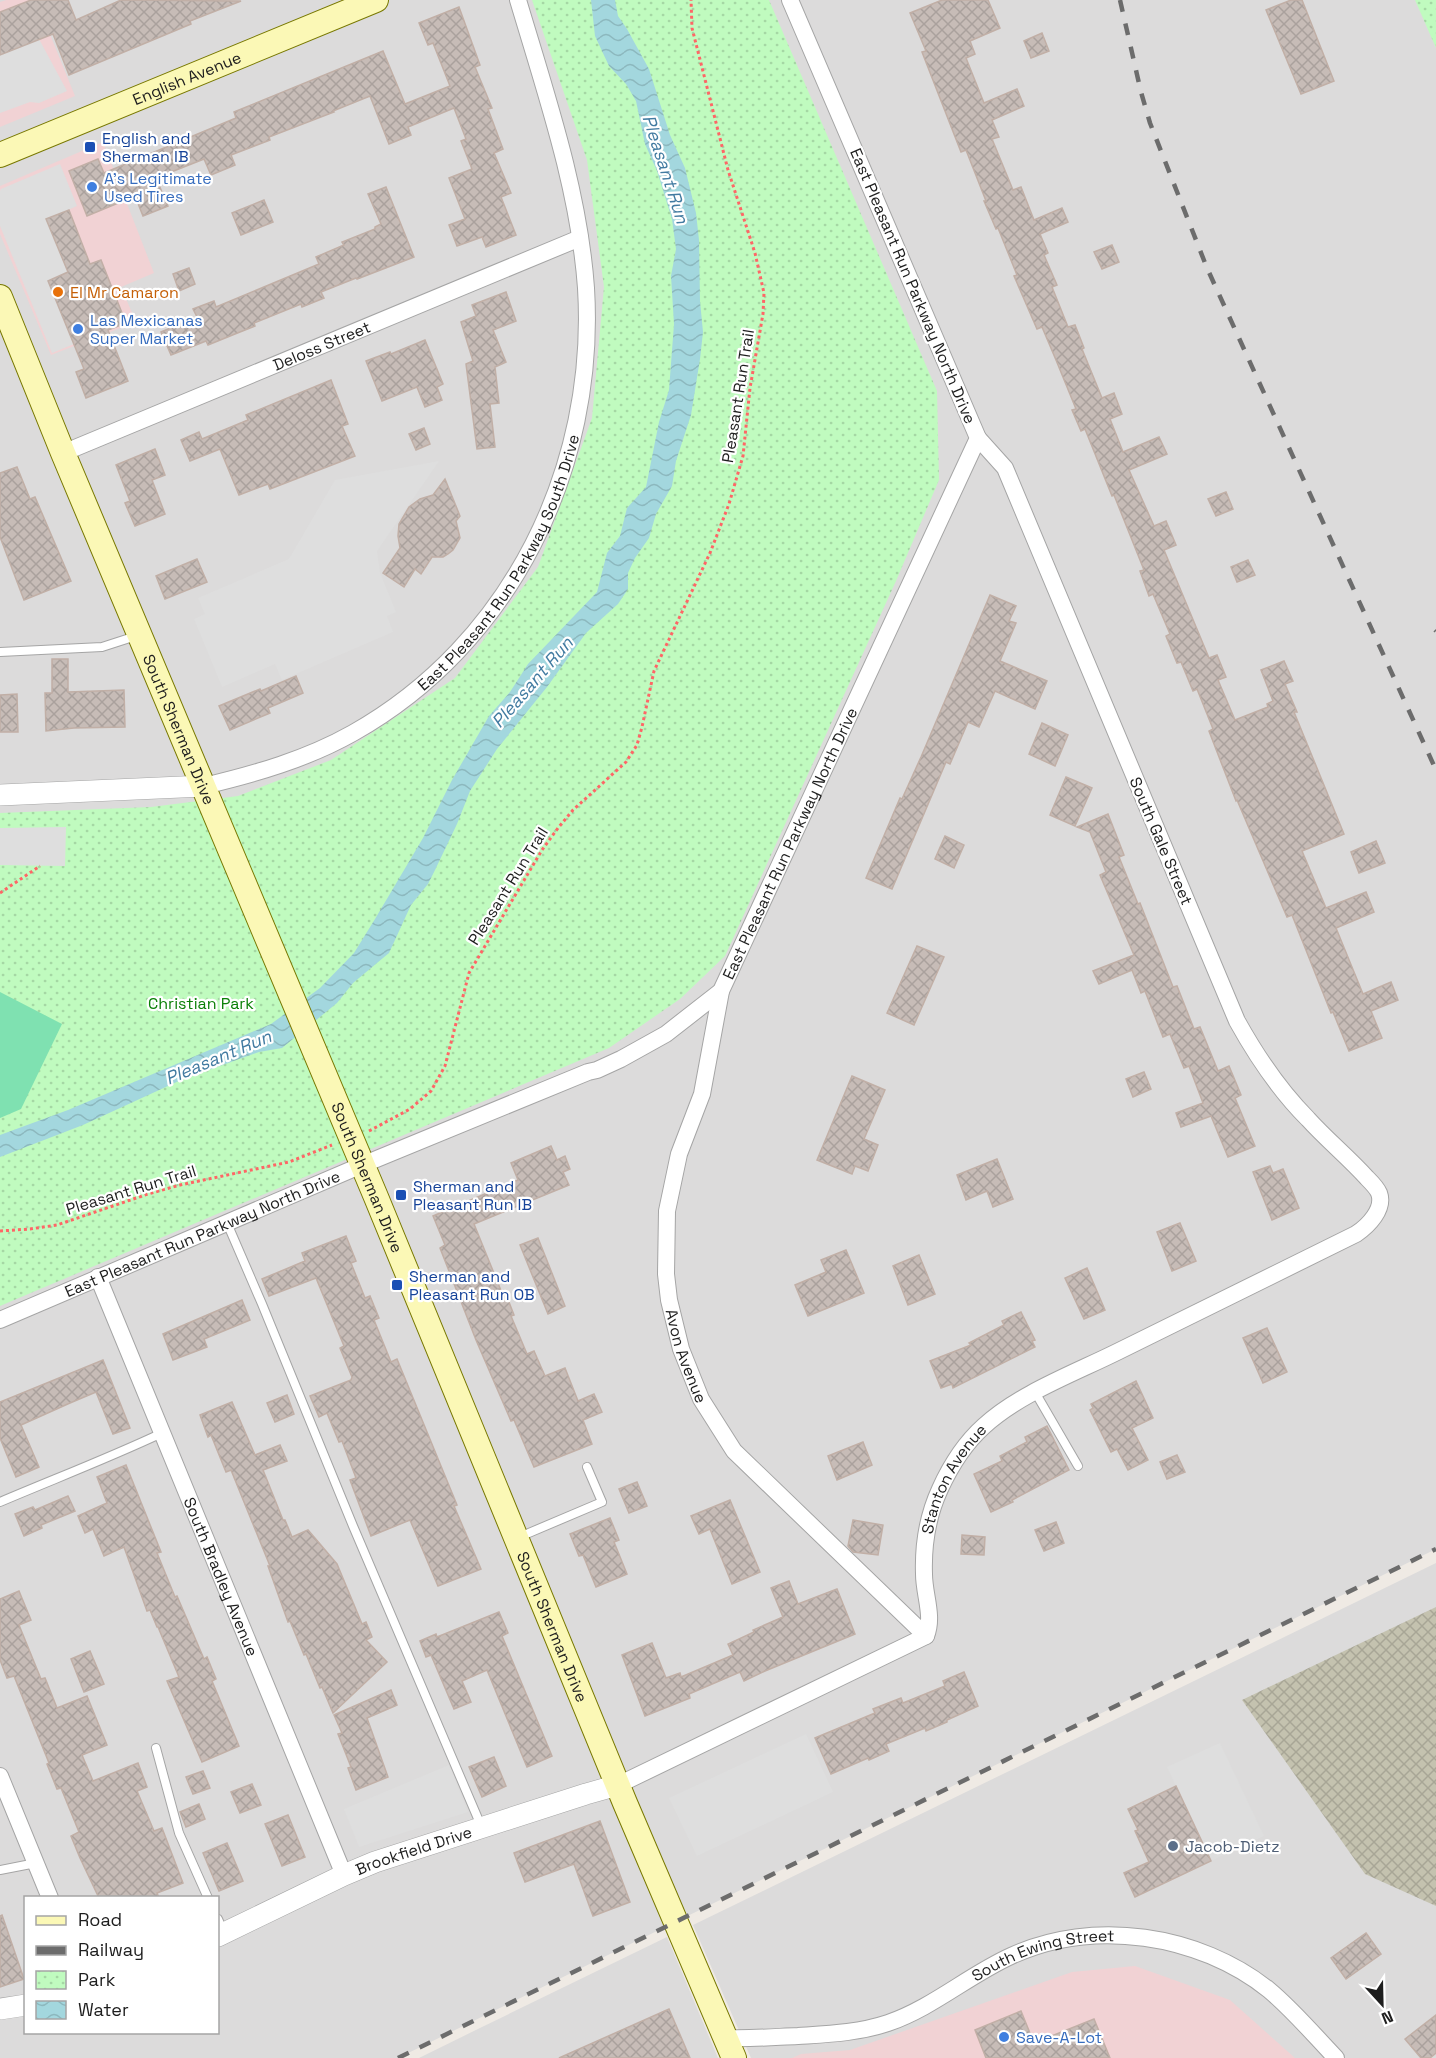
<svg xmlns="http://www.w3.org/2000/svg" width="1436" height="2058" font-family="'Space Grotesk',sans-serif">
<defs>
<pattern id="construction-cross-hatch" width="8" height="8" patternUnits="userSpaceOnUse" patternTransform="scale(1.5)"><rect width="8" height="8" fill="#c4c2af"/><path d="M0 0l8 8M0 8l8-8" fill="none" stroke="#a8a696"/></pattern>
<pattern id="park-dots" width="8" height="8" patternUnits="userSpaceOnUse" patternTransform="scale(1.5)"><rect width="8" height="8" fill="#c0fbbf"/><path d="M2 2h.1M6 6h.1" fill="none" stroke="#a5d7a4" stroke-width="1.8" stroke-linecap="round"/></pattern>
<pattern id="water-waves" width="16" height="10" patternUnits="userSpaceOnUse" patternTransform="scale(1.5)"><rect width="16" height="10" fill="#a3d7de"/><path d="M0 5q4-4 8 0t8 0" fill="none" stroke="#8cb8be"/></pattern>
<pattern id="building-cross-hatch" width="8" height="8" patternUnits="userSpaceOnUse" patternTransform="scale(1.5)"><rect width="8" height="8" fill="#c7bcb7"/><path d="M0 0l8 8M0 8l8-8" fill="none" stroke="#aaa19d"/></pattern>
</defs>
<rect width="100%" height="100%" fill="#efeae4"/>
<g fill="#dcdbdb" fill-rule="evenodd">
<path d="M0,0H1436V1549L398,2058H0ZM26,1898H218V2032H26Z"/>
<path d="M1436,1563V2058H751L693,1925Z"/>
<path d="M667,1937L718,2058H419L482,2027Z"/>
</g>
<g fill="#f1d2d4">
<path d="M6,0H36L75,96L0,127V2Z"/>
<path d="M103,142L154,273L121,287L136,322L51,355L0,234V186Z"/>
<path d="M1135,1966L1230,2000L1295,2058H792L801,2054L850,2050L1072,1972Z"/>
</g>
<path fill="url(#construction-cross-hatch)" d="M1436,1607V1906L1365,1874L1242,1700Z"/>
<g fill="url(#park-dots)">
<path d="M532,0H769L937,391L939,480L896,581L725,956L680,999L609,1048L0,1306V813L151,807L238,796L331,760L455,678L538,567L592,418L604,287L587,160Z"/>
<path d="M1415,0H1436V48Z"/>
</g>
<path fill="#7fe1b1" d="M0,992L62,1024L21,1109L0,1118Z"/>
<g fill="#dedede">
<path d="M39,39L67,91L39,103L30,102L0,113V55Z"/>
<path d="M60,164L77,206L47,219L68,273L48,281L74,344L52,353L0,226V191L1,189Z"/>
<path d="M439,461L377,551L380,573L396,612L387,616L393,632L282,680L275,664L222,687L194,619L205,614L198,598L289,559L335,480Z"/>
<path d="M66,827L65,866L0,865V828Z"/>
<path d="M806,1734L833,1792L697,1856L669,1798Z"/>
<path d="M1220,1743L1264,1836L1211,1861L1167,1767Z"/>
<path d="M449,1765L468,1812L359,1847L344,1809Z"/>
</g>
<path fill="url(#water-waves)" d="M591,0H615L618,16L627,29L649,69L670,135L685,168L696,213L699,240L700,301L703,332L700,359L691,415L676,461L672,486L656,514L649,538L635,558L628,573V589L618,604L586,633L547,687L497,749L470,791L457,824L435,870L428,884L411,905L389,953L353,983L337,1003L282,1048L259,1052L181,1080L83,1125L0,1157V1135L68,1110L271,1024L320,988L354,953L375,919L423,838L452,780L489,716L510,692L528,664L597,592L607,553L620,536L627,508L646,487L659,422L669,390L674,324L671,276L676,249L672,219L657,171L645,144L636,101L626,84L609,66L595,36Z"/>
<g fill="url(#building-cross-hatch)" stroke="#c1afa6" stroke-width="1.5">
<path d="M31,0H68L76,20L121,0L241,1L190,21L191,24L69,75L53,34L0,55V12Z"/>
<path d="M942,0H988L1000,28L970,41L975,54L966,58L984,103L1017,89L1024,106L992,120L999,137L992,139L1013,190L1021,187L1034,220L1062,208L1068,222L1040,234L1048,253L1044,255L1057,285L1052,287L1068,327L1075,325L1084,348L1082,349L1102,398L1114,393L1122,414L1110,419L1123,452L1159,437L1167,454L1129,470L1154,526L1166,521L1176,545L1164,550L1209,658L1217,655L1226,677L1218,680L1235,720L1268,707L1267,704L1273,701L1261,670L1284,661L1293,681L1285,684L1297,712H1294L1344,834L1302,851L1326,908L1366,892L1374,912L1336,928L1363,994L1391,982L1398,1000L1371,1011L1382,1038L1349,1051L1333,1012L1331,1013L1292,915L1287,917L1237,800L1236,801L1209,731L1213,729L1197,689L1193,691L1181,662L1177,663L1166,636L1170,634L1153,594L1149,596L1140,571L1144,570L1114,495L1112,496L1085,429L1081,431L1072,410L1076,409L1056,360L1042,327L1037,329L1014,276L1017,275L998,228L996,229L984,201H986L966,150L961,152L922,52L926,51L910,13Z"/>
<path d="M1291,0H1302L1334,81L1301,94L1266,10Z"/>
<path d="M459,7L480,65L475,67L492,108L488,109L503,149L494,153L511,193L501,197L516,235L486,247L482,237L457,246L449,225L465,219L449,178L472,169L461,141L466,139L454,108L408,127L411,135L389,144L370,96L333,111L334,112L269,137L270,140L231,155L235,165L211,175L204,159L156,178L168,206L143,216L135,196L87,216L69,171L98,159L104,173L236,118L234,112L383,51L405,104L450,86L433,43L428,45L419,23Z"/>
<path d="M1042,33L1049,51L1031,58L1024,41Z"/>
<path d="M386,187L414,257L357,279L356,278L321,292L324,298L302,307L301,304L254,323L255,326L235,334L208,345L206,341L171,355L161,332L197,317L193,309L214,301L216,307L319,264L316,257L344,245L342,242L375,229V227L381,224L368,194Z"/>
<path d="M264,200L273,222L241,235L232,213Z"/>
<path d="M69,210L90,264L101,260L126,323L108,330L128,381L86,398L76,372L84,369L48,281L68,272L46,219Z"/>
<path d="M1112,245L1119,262L1102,269L1094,252Z"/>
<path d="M189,268L195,284L179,291L173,274Z"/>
<path d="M506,292L516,321L493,330L506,362L495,367L499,403L490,404L495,447L477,449L466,364L473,361L461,322L476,316L472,305Z"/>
<path d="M425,340L443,384L437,387L442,400L425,407L417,387L382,401L366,361L390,352L391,354Z"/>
<path d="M331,380L348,424L342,426L355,456L270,489L268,484L239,495L220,449L190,461L181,440L199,432L202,439L248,420L246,415Z"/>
<path d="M424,428L430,444L416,450L409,434Z"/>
<path d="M155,449L165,475L152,480L165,514L135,526L125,503L130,501L116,465Z"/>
<path d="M17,467L30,499L35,497L71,581L24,600L0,537V473Z"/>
<path d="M445,479L460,516L456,521L460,538L453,550L448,554L443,557H432L421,574L415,569L404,587L383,573L400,548L398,536L399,524L409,507L420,499L433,495Z"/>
<path d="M1226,492L1233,509L1216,516L1208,499Z"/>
<path d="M197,559L207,582L165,599L156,576Z"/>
<path d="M1248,560L1255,575L1237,582L1231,567Z"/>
<path d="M990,595L1016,606L1009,621L1016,623L1000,661L1047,681L1035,709L995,691L979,727L968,722L950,764L946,762L892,889L866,878L900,798L902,799L921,757Z"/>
<path d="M52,659H68V692L124,690L125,727L74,728L46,731L45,693H52Z"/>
<path d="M296,676L303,693L268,708L270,713L230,730L219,706L260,689L261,691Z"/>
<path d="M17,694L18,732H0V695Z"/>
<path d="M1042,723L1068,735L1055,766L1029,754Z"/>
<path d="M1066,777L1092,788L1075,826L1050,815Z"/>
<path d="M1108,814L1124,855L1119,857L1138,904L1140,903L1173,987L1177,986L1194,1029L1200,1027L1218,1071L1229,1066L1241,1095L1235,1098L1255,1146L1228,1157L1211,1116L1181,1127L1176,1113L1203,1103L1189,1066L1184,1068L1170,1034L1163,1037L1145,991L1141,993L1132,970L1099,984L1093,971L1134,955L1100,875L1106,872L1090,832L1077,827Z"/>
<path d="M945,836L964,845L954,868L935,859Z"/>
<path d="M1376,841L1385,863L1359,873L1351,852Z"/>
<path d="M917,946L944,957L914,1025L887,1013Z"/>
<path d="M1144,1072L1151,1089L1133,1097L1126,1079Z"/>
<path d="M852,1076L885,1090L864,1139L878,1145L868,1171L855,1166L852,1174L817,1160Z"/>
<path d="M551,1146L557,1160L565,1156L570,1169L563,1172L569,1185L474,1224L502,1293L505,1292L514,1315L511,1316L527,1354L534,1351L545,1376L565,1368L578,1401L594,1394L602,1412L583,1420L592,1444L534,1467L514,1420L511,1421L476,1340L440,1248L445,1245L433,1216L518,1180L511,1163Z"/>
<path d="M997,1159L1013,1199L993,1207L987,1191L966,1200L957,1175Z"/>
<path d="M1270,1166L1273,1173L1283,1169L1299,1208L1272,1220L1253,1172Z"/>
<path d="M1180,1223L1196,1261L1172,1271L1157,1232Z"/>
<path d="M346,1236L356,1261L351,1263L365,1298L370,1296L379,1318L374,1320L391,1362L397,1359L457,1505L454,1506L481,1569L438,1586L410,1520L371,1536L350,1480L356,1478L342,1441L339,1442L327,1413L319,1417L310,1396L351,1380L352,1377L340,1348L344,1346L316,1278L269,1296L262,1279L305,1261L302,1253Z"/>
<path d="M538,1238L565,1306L548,1314L520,1245Z"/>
<path d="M846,1250L864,1293L808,1316L795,1285L826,1272L821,1260Z"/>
<path d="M919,1255L935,1294L908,1305L893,1266Z"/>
<path d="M1087,1268L1105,1310L1084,1319L1065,1278Z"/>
<path d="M242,1300L250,1320L204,1339L207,1347L173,1360L163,1334Z"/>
<path d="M1021,1312L1035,1340L1032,1341L1035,1347L953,1388L952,1384L941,1388L930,1361L971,1345L969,1343L1004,1325L1002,1321Z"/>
<path d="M1267,1328L1287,1372L1263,1383L1243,1338Z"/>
<path d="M103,1360L130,1428L113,1434L96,1392L70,1403L21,1425L39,1467L16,1477L0,1438V1402Z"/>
<path d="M1136,1381L1153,1418L1132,1428L1148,1460L1128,1470L1117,1449L1111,1452L1090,1410L1093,1408L1091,1404Z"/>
<path d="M287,1395L294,1414L275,1422L267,1403Z"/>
<path d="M232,1402L255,1455L280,1445L287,1461L263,1470L283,1520H285L292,1537L308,1530L337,1564L362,1624L366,1622L372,1637L366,1640L387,1662L333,1713L322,1687L320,1688L306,1654L304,1655L290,1621L288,1622L268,1566H270L231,1470L226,1472L211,1435L208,1437L200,1415Z"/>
<path d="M1047,1426L1069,1470L1012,1500L1013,1502L991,1512L974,1474L1002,1461L1000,1456L1027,1442L1025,1437Z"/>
<path d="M863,1442L872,1465L837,1480L828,1456Z"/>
<path d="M1177,1455L1185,1472L1167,1479L1160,1462Z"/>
<path d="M126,1465L161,1552L157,1553L175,1597L177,1596L204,1659L207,1657L216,1679L212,1681L239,1746L202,1762L167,1681L179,1677L158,1627H157L150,1610L147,1611L124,1547L104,1556L93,1529L85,1533L78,1516L107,1503L97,1477Z"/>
<path d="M637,1482L647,1506L629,1513L619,1489Z"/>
<path d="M68,1496L75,1511L41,1525L42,1528L24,1536L15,1514L33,1507L35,1510Z"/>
<path d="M730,1500L760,1572L732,1584L710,1529L699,1534L691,1516Z"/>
<path d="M610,1518L619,1540L614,1542L627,1574L596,1587L583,1555L579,1556L570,1534Z"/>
<path d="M853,1520L883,1525L878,1555L853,1552L848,1546Z"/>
<path d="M1056,1522L1064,1543L1044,1551L1035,1530Z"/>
<path d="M962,1535L985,1537L984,1555L961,1554Z"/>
<path d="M789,1581L798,1604L837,1589L855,1634L765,1671L744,1681L740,1672L689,1694L690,1698L645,1716L622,1655L652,1643L666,1678L680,1673L681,1677L733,1655L728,1644L754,1632L753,1630L783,1617L771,1588Z"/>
<path d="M19,1591L31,1620L19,1625L41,1679L45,1678L57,1708L87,1696L107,1745L82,1755L93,1781L138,1763L147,1787L137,1791L154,1831L162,1828L183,1883L157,1893L159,1898H99L80,1858L71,1836L79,1832L61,1788L57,1789L47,1764L49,1763L14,1676L7,1678L0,1660V1599Z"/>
<path d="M499,1612L508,1633L502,1636L552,1756L527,1767L487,1670L462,1681L471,1702L454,1709L431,1655L426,1657L420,1641L436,1634L437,1637Z"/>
<path d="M90,1651L104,1684L84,1692L71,1659Z"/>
<path d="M964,1672L978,1706L947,1720V1722L926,1731L925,1728L886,1744L889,1751L869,1760L868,1758L831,1774L815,1738L875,1713L873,1709L901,1698L903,1703L945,1686L943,1681Z"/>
<path d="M391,1690L397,1705L367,1718L388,1777L356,1790L348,1768L351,1767L338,1734L342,1733L334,1715Z"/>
<path d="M494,1757L506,1786L482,1797L469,1767Z"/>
<path d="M203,1771L210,1788L193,1794L186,1777Z"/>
<path d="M252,1784L261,1805L240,1813L231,1792Z"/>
<path d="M1176,1786L1211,1861L1135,1897L1124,1873L1149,1862L1135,1831L1138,1830L1128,1809Z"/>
<path d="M199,1804L205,1819L186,1827L180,1812Z"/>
<path d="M288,1815L305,1857L282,1866L265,1824Z"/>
<path d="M600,1821L630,1902L593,1916L574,1864L525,1882L514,1853Z"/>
<path d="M227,1843L243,1881L219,1891L203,1853Z"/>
<path d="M2,1915L24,1979L0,1987V1916Z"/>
<path d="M1366,1933L1381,1954L1346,1979L1331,1958Z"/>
<path d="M669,2009L690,2058H559Z"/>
<path d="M1021,2011L1034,2043L1094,2019L1110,2058H986L975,2030Z"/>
<path d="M1436,2015V2053L1430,2058H1421L1405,2039Z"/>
</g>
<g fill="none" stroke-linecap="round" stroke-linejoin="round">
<g stroke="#a5a5a5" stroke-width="10">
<g id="service">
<path d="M0,652L102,647L136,636"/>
<path d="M227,1223L262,1304L353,1526L482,1828"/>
<path d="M1035,1392L1078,1466"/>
<path d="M0,1502C54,1479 109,1458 162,1433"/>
<path d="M517,1538L602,1502L587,1467"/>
<path d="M156,1748L179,1833L208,1898"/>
<path d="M0,1870L36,1863"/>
<path d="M218,1919L224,1933"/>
</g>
</g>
<g stroke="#a5a5a5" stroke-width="18">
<g id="minor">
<path id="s1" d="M63,453L580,238"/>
<path id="s2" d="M204,786C255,774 307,759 353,733C511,644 597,468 586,288C579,190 546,94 518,0"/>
<path id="s3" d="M721,991L702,1094L679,1154L667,1211L666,1274L669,1300L681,1349L701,1399L734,1451L926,1636"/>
<path id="s4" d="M98,1277L344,1875"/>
<path id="s5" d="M0,1320L362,1165L588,1072L597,1070L621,1059L666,1034L721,991L978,438L790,0"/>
<path d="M0,1776L50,1898"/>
<path id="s6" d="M618,1785L926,1636C934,1616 924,1595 924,1574C923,1545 928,1515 940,1489C950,1467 965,1443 984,1426C1020,1393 1075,1373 1119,1351C1198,1312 1277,1273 1356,1234C1368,1226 1385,1209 1379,1193C1377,1188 1371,1182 1367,1178C1348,1157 1327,1140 1308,1119C1279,1090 1257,1057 1237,1021L1005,468L978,438"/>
<path id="s7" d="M725,2038C750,2039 774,2037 798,2036C828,2034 858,2033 888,2023C932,2008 969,1975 1011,1956C1093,1918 1199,1934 1269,1990C1293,2010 1314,2035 1336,2058"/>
</g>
</g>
<g stroke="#a5a5a5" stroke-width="22">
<g id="tertiary">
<path d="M0,795L204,786"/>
<path id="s8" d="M218,1936L344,1875L375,1862L586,1794L618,1785"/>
<path d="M0,2009L26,2005"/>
</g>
</g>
<g stroke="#787801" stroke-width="26">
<g id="secondary">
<path id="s9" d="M0,155L376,0"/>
<path id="s10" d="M0,297L63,453L376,1197L625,1803L734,2058"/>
</g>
</g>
<g stroke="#fe6666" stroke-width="3" stroke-dasharray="3 3" stroke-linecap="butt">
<path d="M0,893L40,866"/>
<path d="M369,1131L410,1109L431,1091L445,1066L469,973L542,850L558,828L573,810L626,762L637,745L642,727L654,671L710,553L729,504L743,456L750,388L763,314L764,293L755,253L728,170L692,28L691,0"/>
<path d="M0,1231L30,1229L57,1225L148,1194L180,1185L289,1162L332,1145"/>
</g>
<use href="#service" stroke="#fff" stroke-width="8"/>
<use href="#minor" stroke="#fff" stroke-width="16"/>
<use href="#tertiary" stroke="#fff" stroke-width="21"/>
<use href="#secondary" stroke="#fbf8b6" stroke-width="24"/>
<g stroke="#6c6c6c" stroke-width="4.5" stroke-dasharray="12 12" stroke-linecap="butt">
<path d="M1120,0L1141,92L1150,123L1207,268L1436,770"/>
<path d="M1435,630L1436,631"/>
<path d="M398,2058L1436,1549"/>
</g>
</g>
<g fill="#1a4fb4" stroke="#fff" stroke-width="2">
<rect x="84" y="141" width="12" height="12" rx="3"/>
<rect x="395" y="1189" width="12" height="12" rx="3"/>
<rect x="391" y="1279" width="12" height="12" rx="3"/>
</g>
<g fill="#3f7fe0" stroke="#fff" stroke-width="2">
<circle cx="92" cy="187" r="6"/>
<circle cx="78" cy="329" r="6"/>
<circle cx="1004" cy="2037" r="6"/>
</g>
<circle fill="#e8710a" stroke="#fff" stroke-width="2" cx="58" cy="292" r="6"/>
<circle fill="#5c6f8a" stroke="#fff" stroke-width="2" cx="1173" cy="1846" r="6"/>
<g text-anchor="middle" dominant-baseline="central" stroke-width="4.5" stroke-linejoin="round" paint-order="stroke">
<g font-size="16" fill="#1e1e1e" stroke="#fff">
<text stroke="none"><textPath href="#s9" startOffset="202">English Avenue</textPath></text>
<text transform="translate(913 286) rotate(67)">East Pleasant Run Parkway North Drive</text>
<text stroke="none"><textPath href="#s1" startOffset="280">Deloss Street</textPath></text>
<text transform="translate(738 396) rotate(-81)">Pleasant Run Trail</text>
<text stroke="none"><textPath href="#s2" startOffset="390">East Pleasant Run Parkway South Drive</textPath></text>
<text stroke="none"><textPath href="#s10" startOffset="468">South Sherman Drive</textPath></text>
<text transform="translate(1161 841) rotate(67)">South Gale Street</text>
<text stroke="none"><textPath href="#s5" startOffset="958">East Pleasant Run Parkway North Drive</textPath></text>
<text transform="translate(508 886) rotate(-58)">Pleasant Run Trail</text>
<text stroke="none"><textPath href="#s10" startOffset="954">South Sherman Drive</textPath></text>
<text transform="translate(131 1190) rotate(-17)">Pleasant Run Trail</text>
<text stroke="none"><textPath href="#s5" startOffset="220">East Pleasant Run Parkway North Drive</textPath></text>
<text stroke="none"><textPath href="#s3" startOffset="375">Avon Avenue</textPath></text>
<text stroke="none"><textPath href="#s6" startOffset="507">Stanton Avenue</textPath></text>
<text stroke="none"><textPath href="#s4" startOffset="324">South Bradley Avenue</textPath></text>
<text stroke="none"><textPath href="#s10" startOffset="1440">South Sherman Drive</textPath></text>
<text stroke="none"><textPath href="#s8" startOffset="214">Brookfield Drive</textPath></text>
<text stroke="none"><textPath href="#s7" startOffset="336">South Ewing Street</textPath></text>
</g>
<g font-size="16" fill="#164399" stroke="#fff" text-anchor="start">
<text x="102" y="138">English and<tspan x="102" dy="18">Sherman IB</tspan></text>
<text x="413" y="1186">Sherman and<tspan x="413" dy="18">Pleasant Run IB</tspan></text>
<text x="409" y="1276">Sherman and<tspan x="409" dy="18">Pleasant Run OB</tspan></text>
</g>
<g font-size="16" fill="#366cbe" stroke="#fff" text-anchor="start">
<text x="104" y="178">A's Legitimate<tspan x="104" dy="18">Used Tires</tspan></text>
<text x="90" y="320">Las Mexicanas<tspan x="90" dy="18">Super Market</tspan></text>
<text x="1016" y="2037">Save-A-Lot</text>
</g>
<g font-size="16" fill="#c56008" stroke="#fff" text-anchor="start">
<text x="70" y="292">El Mr Camaron</text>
</g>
<g font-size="16" fill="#0b8008" stroke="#fff">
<text x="201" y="1003">Christian Park</text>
</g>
<g font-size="16" fill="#4e5e75" stroke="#fff" text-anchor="start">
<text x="1185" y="1846">Jacob-Dietz</text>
</g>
<g font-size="18" font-style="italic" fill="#427ba1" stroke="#fff">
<text transform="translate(666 169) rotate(72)">Pleasant Run</text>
<text transform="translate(532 682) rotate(-49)">Pleasant Run</text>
<text transform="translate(218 1057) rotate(-23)">Pleasant Run</text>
</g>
</g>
<rect x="24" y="1896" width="195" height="138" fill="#ffffff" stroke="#a5a5a5" stroke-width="1.5"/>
<rect x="36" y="1916" width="30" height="9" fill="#fbf8b6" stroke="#a5a5a5" stroke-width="1.5"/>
<text x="78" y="1926" font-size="18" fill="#1e1e1e">Road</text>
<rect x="36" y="1946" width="30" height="9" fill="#6c6c6c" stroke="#a5a5a5" stroke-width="1.5"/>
<text x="78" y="1956" font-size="18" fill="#1e1e1e">Railway</text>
<rect x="36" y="1971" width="30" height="18" fill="url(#park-dots)" stroke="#a5a5a5" stroke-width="1.5"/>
<text x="78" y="1986" font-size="18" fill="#1e1e1e">Park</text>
<rect x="36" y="2001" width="30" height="18" fill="url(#water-waves)" stroke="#a5a5a5" stroke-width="1.5"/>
<text x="78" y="2016" font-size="18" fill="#1e1e1e">Water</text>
<g transform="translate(1382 2004) rotate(158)" stroke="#ffffff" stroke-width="4.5" paint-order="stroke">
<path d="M0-4.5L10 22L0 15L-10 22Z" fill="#1e1e1e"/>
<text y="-9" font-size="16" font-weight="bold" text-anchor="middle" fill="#1e1e1e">N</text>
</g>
</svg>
